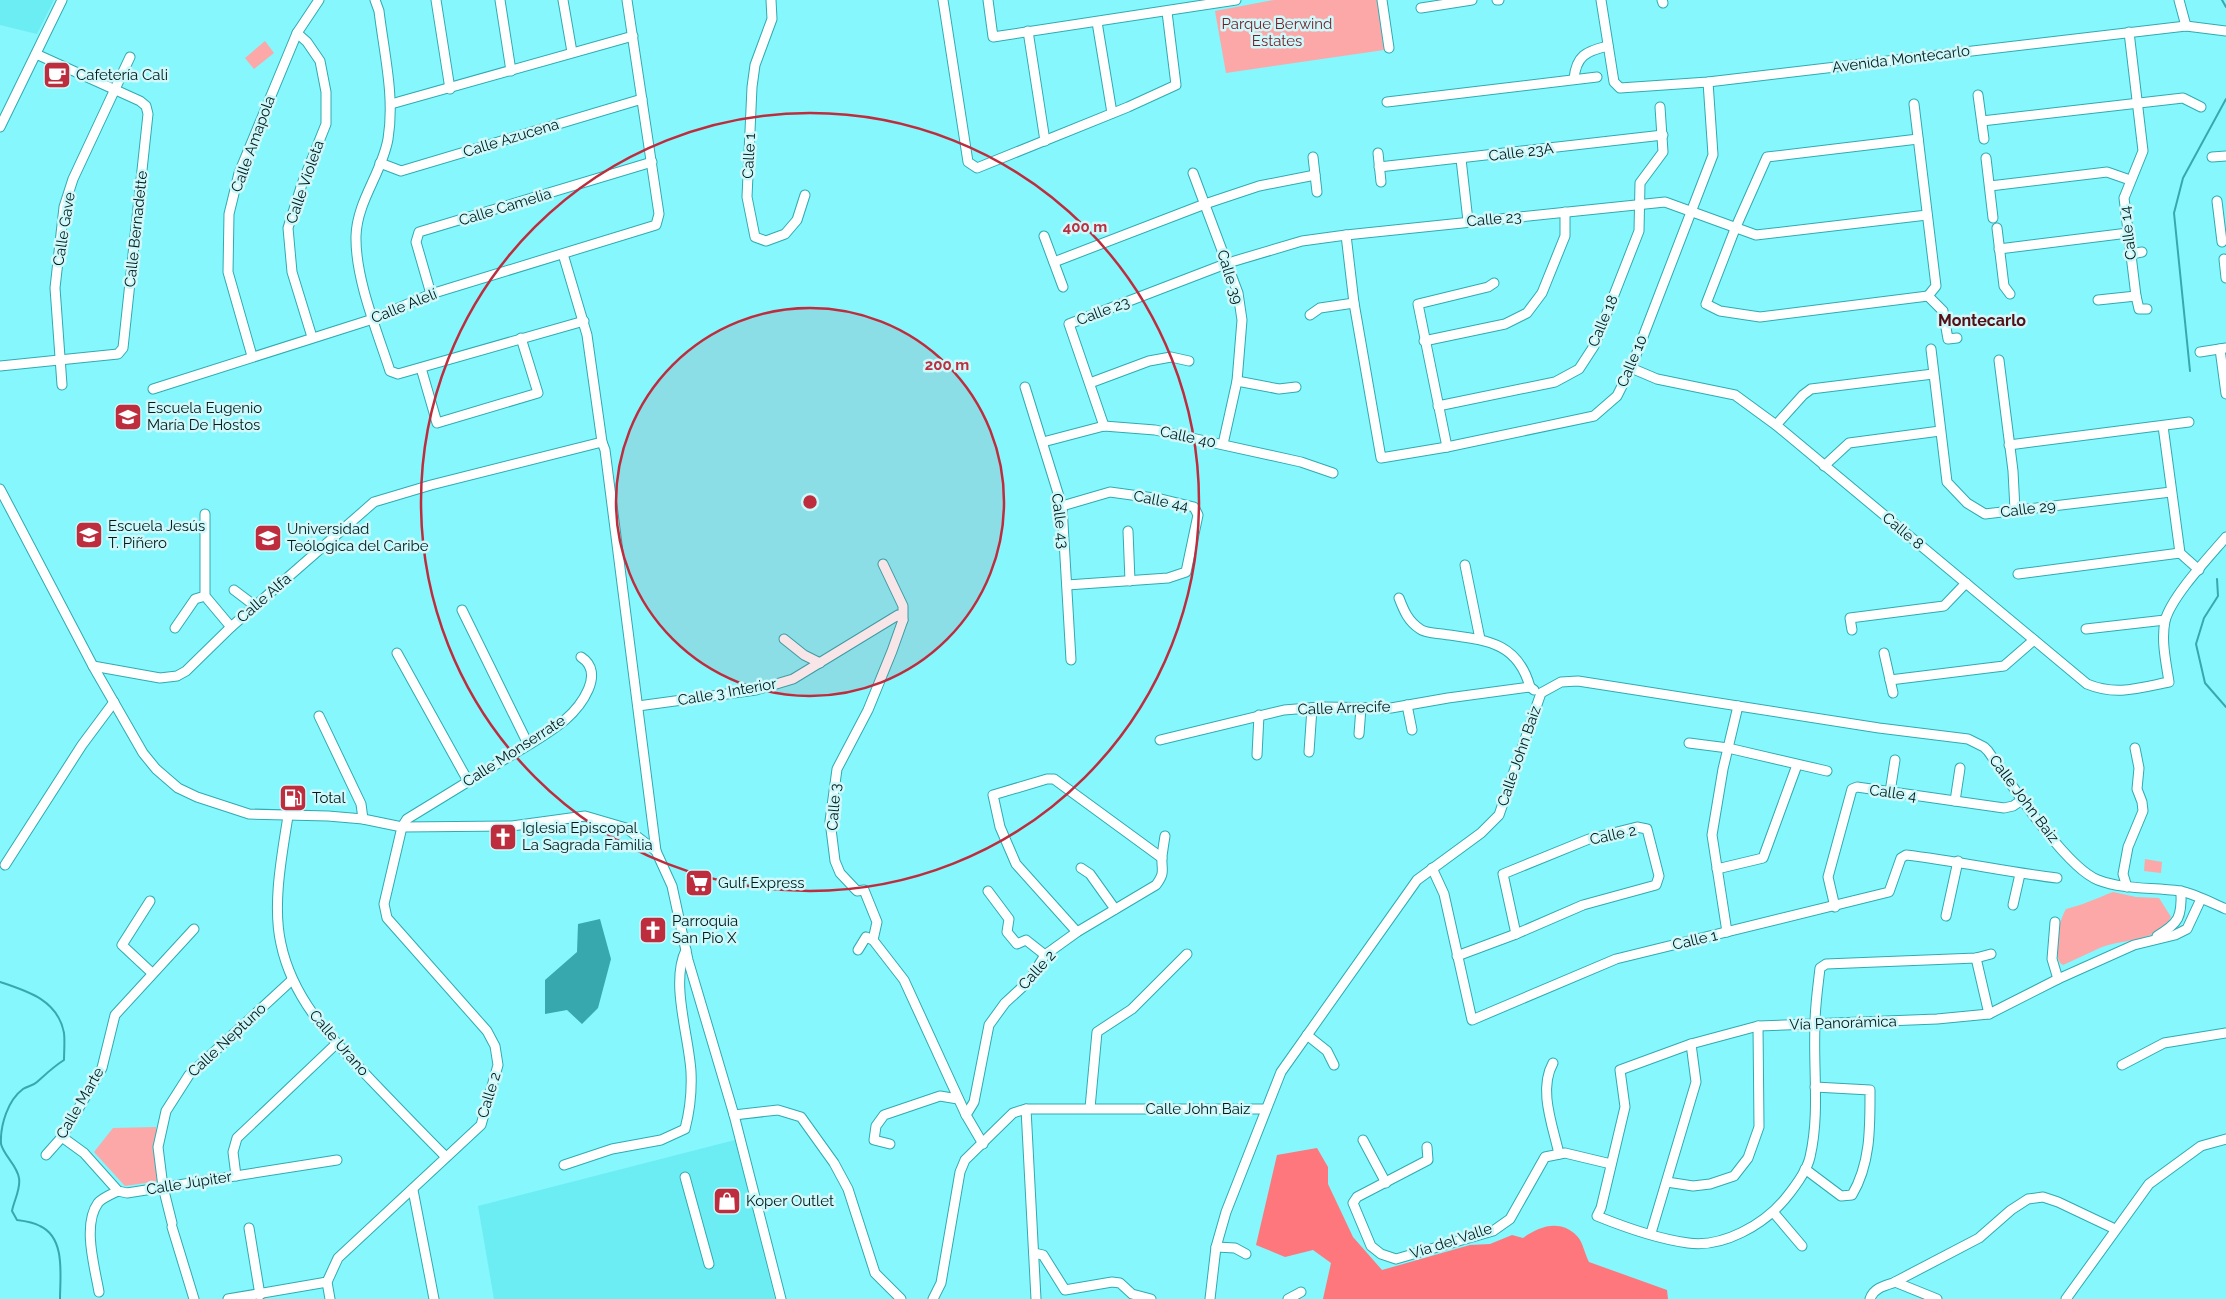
<svg xmlns="http://www.w3.org/2000/svg" width="2226" height="1299" font-family="Raleway,sans-serif">
<rect width="100%" height="100%" fill="#85f7fd"/>
<g fill="#6bedf3">
<path d="M0,0H54L37,34L0,25Z"/>
<path d="M735,1140L775,1299H494L478,1206Z"/>
</g>
<g fill="#fca8a8">
<path d="M1274,0H1377L1384,50L1226,73L1215,11Z"/>
<path d="M265,41L274,53L254,69L245,58Z"/>
<path d="M2145,859L2162,862L2161,873L2144,871Z"/>
<path d="M2113,892L2136,897L2159,898L2171,917C2156,943 2127,938 2102,947C2089,953 2076,959 2063,965L2060,963C2053,948 2058,923 2066,909C2083,905 2097,898 2113,892Z"/>
<path d="M156,1127L159,1181L125,1186L94,1152L113,1128Z"/>
</g>
<path fill="#fe777d" d="M1317,1148L1328,1167V1184L1353,1237L1382,1270L1470,1245L1490,1244L1512,1235L1523,1238C1540,1226 1560,1219 1577,1236C1583,1242 1585,1255 1589,1262L1667,1290L1668,1299H1323L1331,1263L1313,1250L1285,1257L1256,1245L1277,1155Z"/>
<path fill="#37a8ae" d="M600,919L611,959L598,1008L582,1024L567,1010L545,1014V980L577,952L578,924Z"/>
<g fill="none" stroke-linecap="round" stroke-linejoin="round">
<g stroke="#37a8ae" stroke-width="2">
<path d="M2222,0L2226,7"/>
<path d="M2190,371L2174,213L2183,178L2226,99"/>
<path d="M2217,579L2218,596L2204,618L2196,644L2205,683L2226,707"/>
<path d="M0,982C27,991 58,1000 64,1033C65,1041 64,1052 64,1060C53,1067 46,1074 37,1082C33,1086 27,1086 23,1089C8,1100 0,1125 1,1144C4,1156 17,1165 19,1178C21,1189 14,1200 12,1211L17,1220C25,1221 33,1222 40,1226C66,1238 60,1276 60,1299"/>
</g>
<g stroke="#2fabb1" stroke-width="11">
<g id="minor">
<path d="M375,0L379,11C384,53 395,97 388,139C382,173 357,201 356,236C355,278 377,331 390,371L398,374L584,321"/>
<path d="M436,0L450,89"/>
<path d="M500,0L511,71"/>
<path d="M563,0L572,52"/>
<path d="M771,0L772,19L755,65L752,87L747,197L755,237L766,241L785,234L797,220L805,195"/>
<path d="M943,0L968,162L977,168L1128,107L1176,85L1167,12"/>
<path d="M988,0L993,37L1236,0"/>
<path d="M1382,0L1389,48"/>
<path d="M1497,0H1499"/>
<path d="M1601,0L1614,82L1620,88L1708,82L2186,26L2226,31"/>
<path d="M1662,0L1663,3"/>
<path d="M2179,0L2186,26"/>
<path d="M1421,8L1472,0"/>
<path d="M1097,22L1112,113"/>
<path d="M1028,31L1045,141"/>
<path d="M2129,32L2143,151L2124,198L2136,296L2139,309H2147"/>
<path d="M297,33L307,42L320,61L326,92V124L302,184L288,228L292,272L312,337"/>
<path d="M1574,79C1576,56 1586,51 1608,46"/>
<path d="M1978,95L1984,139"/>
<path d="M1387,102L1597,77"/>
<path d="M391,104L633,36"/>
<path d="M1914,104L1936,286L1928,296"/>
<path d="M1982,121L2183,98L2201,107"/>
<path d="M0,127L62,0"/>
<path d="M1918,139L1767,157L1735,229L1706,304L1720,311L1760,317L1928,296"/>
<path d="M1378,153L1381,182"/>
<path d="M1313,157L1317,192"/>
<path d="M2212,157L2226,156"/>
<path d="M1986,158L1993,218"/>
<path d="M1461,159L1468,221"/>
<path d="M380,163L401,171L642,99"/>
<path d="M1379,167L1663,135"/>
<path d="M1193,173L1238,293L1242,320L1237,381L1223,444"/>
<path d="M1990,186L2107,172L2130,180"/>
<path d="M2217,201L2222,242"/>
<path d="M1997,228L2004,286L2010,294"/>
<path d="M1346,235L1354,303L1381,458L1447,447L1594,416L1617,396L1631,368L1713,155L1708,82"/>
<path d="M1044,236L1063,287"/>
<path d="M1999,249L2128,233"/>
<path d="M563,254L587,335L602,442L605,450L656,851"/>
<path d="M2131,254L2142,252"/>
<path d="M2224,259L2226,278"/>
<path d="M1054,262L1205,204L1259,186L1315,175"/>
<path d="M431,294L416,242L419,232L652,162"/>
<path d="M1928,296L1943,311L1948,339L1957,338"/>
<path d="M2098,300L2136,296"/>
<path d="M1310,315L1320,308L1354,303"/>
<path d="M1424,341L1505,324L1527,313L1542,293L1565,236V212"/>
<path d="M1931,349L1947,482L1967,503L1985,514L2171,492"/>
<path d="M2220,349L2226,394"/>
<path d="M2200,352L2226,348"/>
<path d="M252,356L228,272L229,214L239,173L297,33L319,0"/>
<path d="M1999,360L2013,471L2015,510"/>
<path d="M0,366L118,354L123,348L148,114L146,106L140,101L36,54"/>
<path d="M421,368L437,423L538,393L521,338"/>
<path d="M1631,368L1657,379L1735,395L1776,425L2087,684C2116,696 2139,688 2169,682C2166,662 2161,641 2165,621C2171,597 2209,557 2226,537"/>
<path d="M1237,381L1279,389L1296,387"/>
<path d="M1090,383L1149,361L1171,357L1189,361"/>
<path d="M62,385L55,288L64,207L73,179L130,57"/>
<path d="M1025,387L1062,506L1071,660"/>
<path d="M153,389L373,319L431,294L656,225L659,214L627,0"/>
<path d="M1438,406L1555,382L1579,369L1594,346L1639,231L1640,183L1663,152L1660,107"/>
<path d="M1776,425L1803,395L1811,389L1933,374"/>
<path d="M1104,426L1069,324L1228,263L1302,241L1346,235L1665,202L1756,235L1927,215"/>
<path d="M2163,426L2180,553L2199,570"/>
<path d="M1043,442L1104,426L1155,430L1301,462L1333,473"/>
<path d="M2009,445L2189,422"/>
<path d="M1447,447L1418,304L1488,287L1494,283"/>
<path d="M1824,466L1849,443L1940,431"/>
<path d="M0,489L93,666L143,753L156,769L178,788L197,797L249,814L328,816L363,819L402,827L512,826L585,816L626,828L656,851L672,886L688,960L734,1115L781,1299"/>
<path d="M1062,506L1110,492L1161,499L1194,507L1198,515L1186,572L1168,578L1067,585"/>
<path d="M205,514V596L231,627"/>
<path d="M1128,531L1130,581"/>
<path d="M883,564L903,606V620L892,651L868,710L837,769L830,821L835,861L840,873L857,891L864,890L877,922L873,940L904,980L966,1115"/>
<path d="M1465,565L1480,639"/>
<path d="M2018,574L2180,553"/>
<path d="M234,590L255,606"/>
<path d="M1399,598C1404,611 1408,621 1420,629C1425,633 1435,633 1442,634C1483,640 1517,640 1530,687L1534,690"/>
<path d="M462,610L528,744"/>
<path d="M175,628L195,599L205,596"/>
<path d="M2086,629L2165,620"/>
<path d="M1852,630L1850,618L1944,606L1966,583"/>
<path d="M784,639L804,655L820,663"/>
<path d="M397,653L468,781"/>
<path d="M1884,653L1893,693"/>
<path d="M93,666L160,678L177,676L186,671L231,627L374,502L431,485L602,442"/>
<path d="M1890,680L2004,666L2034,640"/>
<path d="M1407,705L1412,730"/>
<path d="M638,706L756,690L793,679L898,615L903,620"/>
<path d="M319,716L361,804L363,819"/>
<path d="M1359,734L1361,708"/>
<path d="M1160,740L1284,710L1321,707L1391,708L1448,698L1530,687"/>
<path d="M1689,743L1728,748L1827,771"/>
<path d="M1309,752L1312,708"/>
<path d="M1257,755L1259,715"/>
<path d="M1890,792L1895,760"/>
<path d="M1955,801L1960,768"/>
<path d="M288,816C282,855 272,905 281,944C293,1001 333,1040 372,1081C396,1106 421,1132 446,1157"/>
<path d="M1637,827L1647,829L1659,876L1656,885L1583,905L1516,934L1503,874L1589,839Z"/>
<path d="M5,865L82,745L114,702"/>
<path d="M1081,868L1090,874L1115,909"/>
<path d="M1432,868L1444,894L1472,1020L1616,959L1889,892L1901,858L1906,855C1957,861 2007,872 2057,878"/>
<path d="M1717,869L1763,858L1797,765"/>
<path d="M2127,887L2123,874L2128,847L2143,811L2142,802L2137,789L2139,768L2135,748"/>
<path d="M988,891L1009,919L1007,932L1017,944L1026,940L1045,955"/>
<path d="M150,901L122,945L152,973"/>
<path d="M2013,905L2020,874"/>
<path d="M1835,907L1828,877L1852,789L1857,787L2004,808L2013,806L2022,800"/>
<path d="M1946,916L1958,861"/>
<path d="M2055,922L2052,959L2058,979"/>
<path d="M1077,932L1016,864L1000,827L993,795L1047,779H1054L1162,858"/>
<path d="M1727,932L1712,835L1723,769L1738,706"/>
<path d="M2157,936C2179,923 2182,917 2181,891"/>
<path d="M858,950L866,937L873,940"/>
<path d="M1991,954L1976,958L1826,964L1820,968C1818,986 1815,1006 1815,1024C1813,1069 1820,1114 1810,1157C1807,1171 1794,1188 1785,1199C1763,1225 1723,1248 1688,1243C1659,1239 1624,1227 1597,1216L1601,1208L1625,1107L1620,1070L1691,1044L1758,1026L1937,1019L1989,1014L2058,979L2134,945L2175,935L2187,929L2201,899"/>
<path d="M1457,956L1516,934"/>
<path d="M1976,958L1989,1014"/>
<path d="M1307,1035L1327,1051L1334,1065"/>
<path d="M1553,1063C1538,1090 1553,1126 1559,1154"/>
<path d="M2122,1065L2164,1043L2226,1033"/>
<path d="M1090,1108L1097,1032L1132,1009L1187,954"/>
<path d="M1026,1109L1036,1299"/>
<path d="M734,1115L778,1110L801,1117L834,1163L848,1189L875,1273L901,1299"/>
<path d="M62,1137L84,1153L118,1191L127,1193L337,1160"/>
<path d="M1363,1140L1386,1183"/>
<path d="M890,1144L874,1140L876,1126L884,1115L940,1096L958,1099"/>
<path d="M983,1144L966,1115L974,1102L989,1025L1005,1003L1029,981L1045,955L1077,932L1156,885C1166,872 1161,870 1162,856C1163,849 1164,842 1165,836"/>
<path d="M1427,1147L1428,1160L1357,1197L1353,1203L1371,1246L1381,1254L1396,1259L1493,1231L1510,1219L1545,1157L1565,1153L1611,1164"/>
<path d="M46,1155L62,1137L102,1068L115,1015L194,929"/>
<path d="M564,1165L612,1149L661,1140L685,1129C690,1110 692,1093 691,1072C689,1036 670,982 686,950"/>
<path d="M1805,1169L1841,1196L1852,1195C1871,1163 1870,1126 1870,1090L1815,1087"/>
<path d="M236,1176L233,1152L237,1138L336,1044"/>
<path d="M685,1177L709,1264"/>
<path d="M1667,1182L1693,1186L1710,1184L1734,1176L1748,1158L1759,1127L1758,1026"/>
<path d="M413,1190L434,1299"/>
<path d="M1774,1213L1802,1246"/>
<path d="M172,1223L163,1187L158,1147L166,1111L189,1075L292,980"/>
<path d="M172,1227L194,1299"/>
<path d="M249,1228L260,1295"/>
<path d="M1651,1233L1696,1082L1691,1044"/>
<path d="M1216,1247L1235,1248L1246,1254"/>
<path d="M1034,1253L1043,1255L1065,1290L1112,1282L1120,1283L1132,1294L1151,1299"/>
<path d="M1895,1282L1937,1299"/>
<path d="M99,1292C95,1268 82,1225 98,1203C102,1198 112,1194 118,1191"/>
<path d="M228,1299L327,1282"/>
<path d="M330,1299L327,1282L338,1258L481,1125L498,1065L495,1046L487,1031L387,918L384,904L402,827L407,819C440,799 472,779 505,759C525,747 547,735 565,720C581,706 606,673 581,657"/>
<path d="M933,1299L941,1283L960,1172L965,1160L1013,1113L1026,1109H1266"/>
<path d="M1210,1299L1216,1247L1226,1212L1281,1072L1417,880L1481,833L1499,815L1541,693L1561,682L1578,681L1879,728L1968,739L1984,747L1988,751C2009,781 2066,868 2098,880C2124,890 2152,887 2180,891C2195,894 2212,903 2226,909"/>
<path d="M1288,1299L1301,1292"/>
<path d="M1870,1299C1873,1289 1883,1286 1893,1283L1979,1238L2011,1210L2028,1199L2043,1197L2058,1202L2115,1229"/>
<path d="M2066,1299L2149,1184L2201,1146L2226,1139"/>
</g>
</g>
<use href="#minor" stroke="#fff" stroke-width="9"/>
</g>
<circle cx="810" cy="502" r="194" fill="#bd2d3e" fill-opacity=".12"/>
<g fill="none" stroke="#bd2d3e" stroke-width="2.5">
<circle cx="810" cy="502" r="194"/>
<circle cx="810" cy="502" r="389"/>
</g>
<defs>
<g id="cafe-square" transform="scale(1.4375)"><rect x="-9" y="-9" width="18" height="18" rx="4" fill="#bd2d3e" stroke="#cff8fa"/><path d="M-5.5-4.5H6V0H3Q3 3.5 0 3.5H-2.5Q-5.5 3.5-5.5 0ZM3-3.2v2h1.7v-2ZM-6 4.5H4V6H-6Z" fill="#fff"/></g>
<g id="school-square" transform="scale(1.4375)"><rect x="-9" y="-9" width="18" height="18" rx="4" fill="#bd2d3e" stroke="#cff8fa"/><path d="M0-5L7-2L0 1L-7-2ZM-4 1L0 2.5L4 1V4Q0 6-4 4Z" fill="#fff"/></g>
<g id="university-square" transform="scale(1.4375)"><rect x="-9" y="-9" width="18" height="18" rx="4" fill="#bd2d3e" stroke="#cff8fa"/><path d="M0-5L7-2L0 1L-7-2ZM-4 1L0 2.5L4 1V4Q0 6-4 4Z" fill="#fff"/></g>
<g id="fuel-square" transform="scale(1.4375)"><rect x="-9" y="-9" width="18" height="18" rx="4" fill="#bd2d3e" stroke="#cff8fa"/><path d="M-5.5-6h7V0h2V4h1.3V-2.5L3-4.5l.8-.8L6-3V5H2.5V1h-1V6h-7ZM-4.2-4.7v3.2H.2V-4.7Z" fill="#fff"/></g>
<g id="church-square" transform="scale(1.4375)"><rect x="-9" y="-9" width="18" height="18" rx="4" fill="#bd2d3e" stroke="#cff8fa"/><path d="M-1.2-6h2.4v3.5h3.3v2.4h-3.3V6h-2.4V-.1h-3.3v-2.4h3.3Z" fill="#fff"/></g>
<g id="supermarket-square" transform="scale(1.4375)"><rect x="-9" y="-9" width="18" height="18" rx="4" fill="#bd2d3e" stroke="#cff8fa"/><path d="M-6-5.5h2.5l.6 2H6L4.5 2H-2.5L-4.4-4H-6ZM-1.5 3.2a1.3 1.3 0 1 0 .1 0ZM3 3.2a1.3 1.3 0 1 0 .1 0Z" fill="#fff"/></g>
<g id="shop-square" transform="scale(1.4375)"><rect x="-9" y="-9" width="18" height="18" rx="4" fill="#bd2d3e" stroke="#cff8fa"/><path d="M-5-2.5h2.3a2.7 3.5 0 0 1 5.4 0H5L5.5 6h-11ZM-1.5-2.5h3a1.5 2.3 0 0 0-3 0Z" fill="#fff"/></g>
</defs>
<g fill-rule="evenodd">
<use href="#cafe-square" x="57" y="75"/>
<use href="#school-square" x="128" y="417"/>
<use href="#school-square" x="89" y="535"/>
<use href="#university-square" x="268" y="538"/>
<use href="#fuel-square" x="293" y="798"/>
<use href="#church-square" x="503" y="837"/>
<use href="#supermarket-square" x="699" y="883"/>
<use href="#church-square" x="653" y="930"/>
<use href="#shop-square" x="727" y="1201"/>
</g>
<g text-anchor="middle" dominant-baseline="central" stroke-width="5" stroke-linejoin="round" paint-order="stroke">
<g font-size="15" fill="#721e26" stroke="#cff8fa">
<text x="1277" y="24">Parque Berwind<tspan x="1277" dy="17">Estates</tspan></text>
</g>
<g font-size="15" fill="#021a1b" stroke="#cff8fa">
<text transform="translate(1901 59) rotate(-7)">Avenida Montecarlo</text>
<text transform="translate(511 138) rotate(-17)">Calle Azucena</text>
<text transform="translate(253 144) rotate(-70)">Calle Amapola</text>
<text transform="translate(1521 152) rotate(-7)">Calle 23A</text>
<text transform="translate(749 156) rotate(-87)">Calle 1</text>
<text transform="translate(305 182) rotate(-71)">Calle Violeta</text>
<text transform="translate(505 207) rotate(-17)">Calle Camelia</text>
<text transform="translate(1494 219) rotate(-5)">Calle 23</text>
<text transform="translate(64 229) rotate(-81)">Calle Gave</text>
<text transform="translate(136 229) rotate(-84)">Calle Bernadette</text>
<text transform="translate(2128 233) rotate(-97)">Calle 14</text>
<text transform="translate(1230 277) rotate(73)">Calle 39</text>
<text transform="translate(404 306) rotate(-22)">Calle Alelí</text>
<text transform="translate(1103 311) rotate(-21)">Calle 23</text>
<text transform="translate(1603 321) rotate(-67)">Calle 18</text>
<text transform="translate(1632 361) rotate(-67)">Calle 10</text>
<text transform="translate(1188 437) rotate(12)">Calle 40</text>
<text transform="translate(1161 501) rotate(11)">Calle 44</text>
<text transform="translate(2028 509) rotate(-7)">Calle 29</text>
<text transform="translate(1060 521) rotate(83)">Calle 43</text>
<text transform="translate(1903 531) rotate(40)">Calle 8</text>
<text transform="translate(264 598) rotate(-41)">Calle Alfa</text>
<text transform="translate(727 692) rotate(-10)">Calle 3 Interior</text>
<text transform="translate(1344 708) rotate(-2)">Calle Arrecife</text>
<text transform="translate(514 751) rotate(-33)">Calle Monserrate</text>
<text transform="translate(1519 756) rotate(-71)">Calle John Baiz</text>
<text transform="translate(1893 793) rotate(8)">Calle 4</text>
<text transform="translate(2024 799) rotate(53)">Calle John Baiz</text>
<text transform="translate(834 807) rotate(-86)">Calle 3</text>
<text transform="translate(1613 835) rotate(-12)">Calle 2</text>
<text transform="translate(1695 940) rotate(-13)">Calle 1</text>
<text transform="translate(1037 970) rotate(-48)">Calle 2</text>
<text transform="translate(1843 1023) rotate(-2)">Vía Panorámica</text>
<text transform="translate(227 1040) rotate(-43)">Calle Neptuno</text>
<text transform="translate(339 1043) rotate(49)">Calle Urano</text>
<text transform="translate(489 1095) rotate(-73)">Calle 2</text>
<text transform="translate(80 1103) rotate(-60)">Calle Marte</text>
<text x="1198" y="1109">Calle John Baiz</text>
<text transform="translate(189 1183) rotate(-9)">Calle Júpiter</text>
<text transform="translate(1451 1241) rotate(-18)">Vía del Valle</text>
</g>
<g font-size="15" fill="#021a1b" stroke="#cff8fa" text-anchor="start">
<text x="76" y="75">Cafetería Cali</text>
<text x="147" y="408">Escuela Eugenio<tspan x="147" dy="17">María De Hostos</tspan></text>
<text x="108" y="526">Escuela Jesús<tspan x="108" dy="17">T. Piñero</tspan></text>
<text x="287" y="529">Universidad<tspan x="287" dy="17">Teólogica del Caribe</tspan></text>
<text x="312" y="798">Total</text>
<text x="522" y="828">Iglesia Episcopal<tspan x="522" dy="17">La Sagrada Familia</tspan></text>
<text x="718" y="883">Gulf Express</text>
<text x="672" y="921">Parroquia<tspan x="672" dy="17">San Pio X</tspan></text>
<text x="746" y="1201">Koper Outlet</text>
</g>
<g font-size="16" font-weight="bold" fill="#550f17" stroke="#cff8fa">
<text x="1982" y="320">Montecarlo</text>
</g>
</g>
<circle cx="810" cy="502" r="8" fill="#bd2d3e" stroke="#cff8fa" stroke-width="2.5"/>
<g font-size="15" text-anchor="middle" font-weight="bold" fill="#bd2d3e" stroke="#cff8fa" stroke-width="5" stroke-linejoin="round" paint-order="stroke">
<text x="1085" y="232">400 m</text>
<text x="947" y="370">200 m</text>
</g>
</svg>
